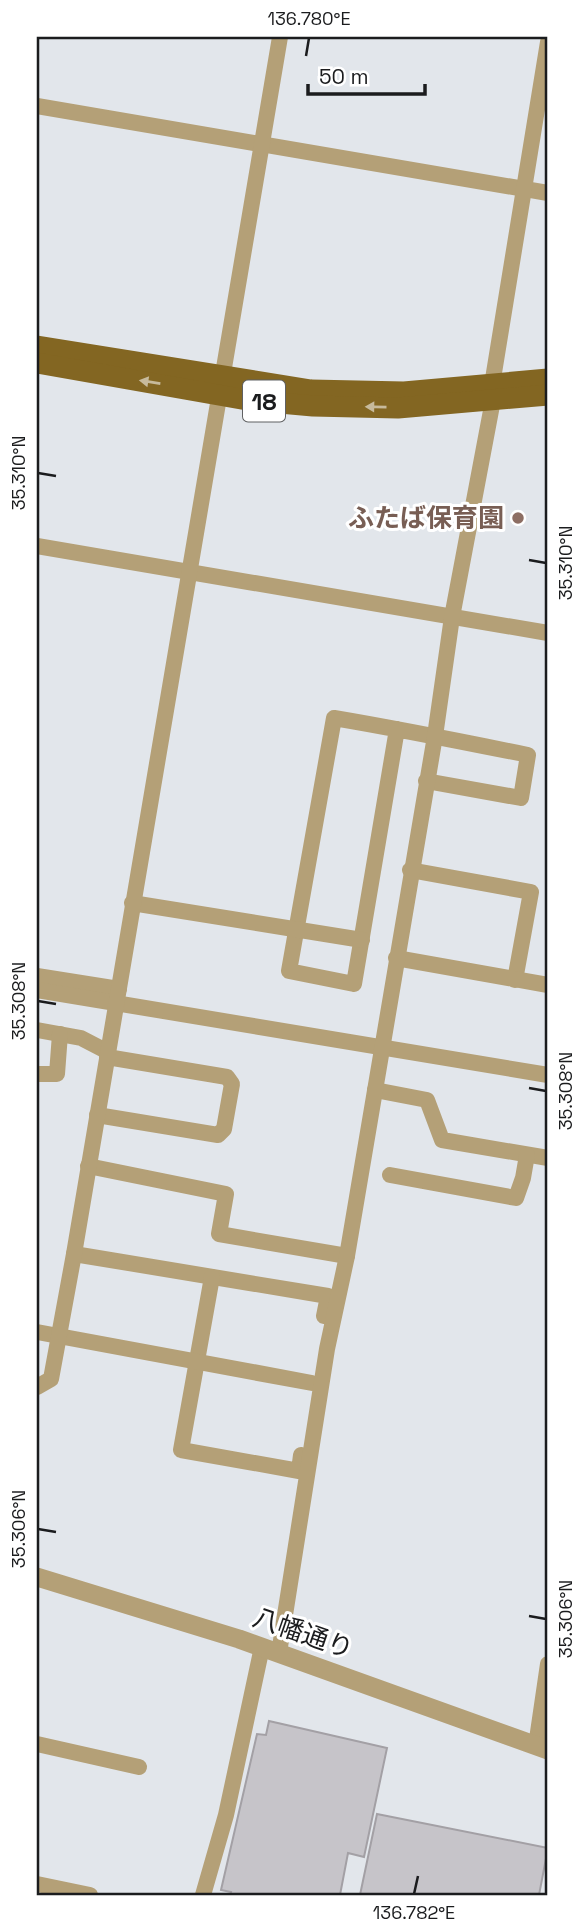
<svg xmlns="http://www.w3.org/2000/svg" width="585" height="1932" font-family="'Space Grotesk','Noto Sans JP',sans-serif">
<rect width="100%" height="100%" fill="#e2e6eb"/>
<g fill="#c6c4c9" stroke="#a3a0a5" stroke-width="2">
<path d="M269,1721L387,1748L364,1857L348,1853L340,1895H230L231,1892L221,1890L257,1734L266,1735Z"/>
<path d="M377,1814L548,1848L539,1895H360Z"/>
</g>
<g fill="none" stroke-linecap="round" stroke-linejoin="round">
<g stroke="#b4a077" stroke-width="16">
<path d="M37,106L548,193"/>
<path d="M492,385L548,42"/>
<path d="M37,546L548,633"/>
<path d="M397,729L354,984L289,971L334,718C399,729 464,742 528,755L521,798L426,781"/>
<path d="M410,870L531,892L515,980"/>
<path d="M132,903L362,940"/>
<path d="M396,958L548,985"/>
<path d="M37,976L119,989"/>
<path d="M37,990L548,1075"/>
<path d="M37,1030L81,1038L108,1052"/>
<path d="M37,1074H57L60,1034"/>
<path d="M375,1090L427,1100L442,1140L548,1158"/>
<path d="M97,1115L218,1135L224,1129L232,1084L227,1077L107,1057"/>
<path d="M88,1166L226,1194L219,1234L347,1256"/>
<path d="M390,1175L516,1198L523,1178L527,1155"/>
<path d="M74,1254L328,1296L324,1316"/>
<path d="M212,1277L181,1450L299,1471L301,1455"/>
<path d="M37,1332L312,1383"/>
<path d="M37,1387L51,1379L74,1254L280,37"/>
<path d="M279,1653L327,1349L347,1256L435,736L452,617L493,400"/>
<path d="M37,1744L139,1767"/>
<path d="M536,1746L548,1664"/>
<path d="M37,1884L90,1895"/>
<path d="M203,1895L226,1815L262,1647"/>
</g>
<path stroke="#b4a077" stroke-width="19" d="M37,1577L239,1639L548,1750"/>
<g stroke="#836622" stroke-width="21">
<path d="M37,346L311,390L404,392L548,379"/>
<path d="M37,363L247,400L313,406L398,408L548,395"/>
</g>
</g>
<defs><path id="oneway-solid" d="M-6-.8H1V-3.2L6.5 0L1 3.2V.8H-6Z" transform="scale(1.75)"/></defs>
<g fill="#c7ba9c">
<use href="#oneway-solid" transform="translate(150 382) rotate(-171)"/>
<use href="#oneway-solid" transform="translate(376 407) rotate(-179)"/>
</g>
<path fill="none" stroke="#1b1c1e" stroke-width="2.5" d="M306,56L309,38M38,473L56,476M529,560L546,563M38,1001L56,1004M529,1088L546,1091M38,1529L56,1532M529,1616L546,1619M414,1894L418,1876"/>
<circle fill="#8d6e63" stroke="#fff" stroke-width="2.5" cx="518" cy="518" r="7"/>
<g text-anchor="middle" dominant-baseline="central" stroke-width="6" stroke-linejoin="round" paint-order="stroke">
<rect fill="#fff" stroke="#5f6062" stroke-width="2" x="243" y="380.5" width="42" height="41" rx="5"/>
<g font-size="24" font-weight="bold" fill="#1b1c1e">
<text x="264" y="401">18</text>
</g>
<g font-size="26" font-weight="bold" fill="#785e54" stroke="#fff" text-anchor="end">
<text x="504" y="518">ふたば保育園</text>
</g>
<g font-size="26" fill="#1b1c1e" stroke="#fff">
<text transform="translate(303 1633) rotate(19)">八幡通り</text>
</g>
</g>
<rect width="585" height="1932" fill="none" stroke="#ffffff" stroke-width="77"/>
<path d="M308 84v10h117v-10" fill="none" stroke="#1b1c1e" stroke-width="3.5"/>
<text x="319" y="84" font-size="21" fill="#1b1c1e" stroke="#ffffff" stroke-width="5" paint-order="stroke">50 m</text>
<rect x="38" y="38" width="508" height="1856" fill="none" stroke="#1b1c1e" stroke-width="2.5"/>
<g font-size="18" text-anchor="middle" fill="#1b1c1e">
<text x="309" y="25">136.780°E</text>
<text transform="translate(19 473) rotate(-90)" y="6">35.310°N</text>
<text transform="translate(566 563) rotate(-90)" y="6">35.310°N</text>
<text transform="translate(19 1001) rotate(-90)" y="6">35.308°N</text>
<text transform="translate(566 1091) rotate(-90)" y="6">35.308°N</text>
<text transform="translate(19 1529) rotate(-90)" y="6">35.306°N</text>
<text transform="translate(566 1619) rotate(-90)" y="6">35.306°N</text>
<text x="414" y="1919">136.782°E</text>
</g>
</svg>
